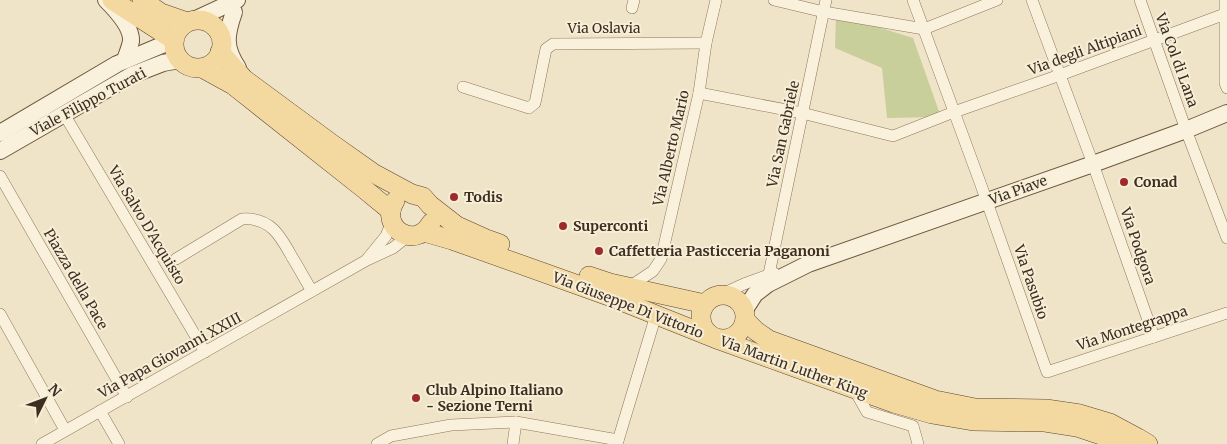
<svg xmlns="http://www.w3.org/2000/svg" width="1227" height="444" font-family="Merriweather,serif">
<rect width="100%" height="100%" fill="#f0e4c8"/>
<path fill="#c9cf9b" d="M836,14L913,38L941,117L887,118L882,68L835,48Z"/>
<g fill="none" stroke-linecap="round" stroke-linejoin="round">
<g stroke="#8d765c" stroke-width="12">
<g id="street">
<path d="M774,0L824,12L924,29L997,0"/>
<path d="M913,0L981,185L1047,372L1227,313"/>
<path d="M1032,0L1093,164L1154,337"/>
<path d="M1140,0L1186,130L1227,238"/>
<path d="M1225,0V83L1227,88"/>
<path d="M632,8L634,0"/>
<path d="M463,87L529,108L535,103L546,49L553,44L706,43"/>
<path d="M699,93L802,113L893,136L954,112L1060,75L1225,14"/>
<path d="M64,114L205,352"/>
<path d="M0,176L127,397"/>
<path d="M368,258L386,236L392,221"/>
<path d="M176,259L242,219C270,217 280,235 292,257C299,268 305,280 312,291"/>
<path d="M769,274L826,0"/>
<path d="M629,287L653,271L661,259L699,93L706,43L716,0"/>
<path d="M722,294L744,284L774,273"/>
<path d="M0,314L65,430"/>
<path d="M854,389L867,412L913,426L918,444"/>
<path d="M100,411L119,444"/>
<path d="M42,444L367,260L393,248L408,236"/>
<path d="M377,444L391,436L451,425L516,422L618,440"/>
<path d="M513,444L516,422"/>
<path d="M617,444L656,315"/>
</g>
</g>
<g stroke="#6f573f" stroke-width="18">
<g id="secondary">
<path d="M106,0C115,9 132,27 131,41C130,47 127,54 125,60"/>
<path d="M234,12C226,35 224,47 238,68"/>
<path d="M194,20L237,0"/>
<path d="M0,133L117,64L174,40"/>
<path d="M0,151L132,75L163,63L180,60"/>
<path d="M744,311L755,294L768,284L808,264L1093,164L1186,130L1227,113"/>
</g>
</g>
<g stroke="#5b4430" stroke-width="20">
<g id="primary">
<path d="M112,0L174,40"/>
<path d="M142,0L161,13L187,22"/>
<circle cx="198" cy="44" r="24"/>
<path d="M220,52L244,79L332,144L373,173L412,194L423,197L430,205L457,226L486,239L500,244"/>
<path d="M202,68L233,85L363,188L391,211"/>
<path d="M395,201C378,228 416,251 431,223"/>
<path d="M424,232L452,240L606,295L714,338L894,403L932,414L973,421L1045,422L1077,427L1104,436L1120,444"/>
<path d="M589,276L610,283L705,304"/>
<circle cx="723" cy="317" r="22"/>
<path d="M745,320L756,331L769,340L935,400L975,408L1046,409L1080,414L1110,423L1138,438L1148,444"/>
</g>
</g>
<use href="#street" stroke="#faf1dc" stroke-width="11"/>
<use href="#secondary" stroke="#faf1dc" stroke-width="16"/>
<use href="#primary" stroke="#f3d9a0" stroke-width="19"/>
</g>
<g fill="#9e2a2b" stroke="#f7eed8" stroke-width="2">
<circle cx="1124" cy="182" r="5"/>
<circle cx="454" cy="197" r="5"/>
<circle cx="563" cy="226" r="5"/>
<circle cx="599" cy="251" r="5"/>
<circle cx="416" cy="398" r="5"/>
</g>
<g text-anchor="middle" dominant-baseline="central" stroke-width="4" stroke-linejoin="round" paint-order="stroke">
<g font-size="14" fill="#3d2e20" stroke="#f7eed8">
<text x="604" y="28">Via Oslavia</text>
<text transform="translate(1085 50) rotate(-20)">Via degli Altipiani</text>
<text transform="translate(1177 60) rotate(70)">Via Col di Lana</text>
<text transform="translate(88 102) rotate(-28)">Viale Filippo Turati</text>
<text transform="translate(783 134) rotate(-78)">Via San Gabriele</text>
<text transform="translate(671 148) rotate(-77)">Via Alberto Mario</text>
<text transform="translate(1018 190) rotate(-20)">Via Piave</text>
<text transform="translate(147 225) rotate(59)">Via Salvo D'Acquisto</text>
<text transform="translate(1138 246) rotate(71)">Via Podgora</text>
<text transform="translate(76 279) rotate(60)">Piazza della Pace</text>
<text transform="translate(1031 282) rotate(71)">Via Pasubio</text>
<text transform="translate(628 305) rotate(21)">Via Giuseppe Di Vittorio</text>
<text transform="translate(1132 328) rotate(-18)">Via Montegrappa</text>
<text transform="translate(170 355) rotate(-29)">Via Papa Giovanni XXIII</text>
<text transform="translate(794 367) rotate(20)">Via Martin Luther King</text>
</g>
<g font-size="14" font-weight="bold" fill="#3d2e20" stroke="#f7eed8" text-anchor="start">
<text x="1134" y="182">Conad</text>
<text x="464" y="197">Todis</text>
<text x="573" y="226">Superconti</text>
<text x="609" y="251">Caffetteria Pasticceria Paganoni</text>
<text x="426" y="390">Club Alpino Italiano<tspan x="426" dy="16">- Sezione Terni</tspan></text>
</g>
</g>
<g transform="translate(45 399) rotate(48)" stroke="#f7eed8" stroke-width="4" paint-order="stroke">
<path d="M0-4L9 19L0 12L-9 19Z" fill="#3d2e20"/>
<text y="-8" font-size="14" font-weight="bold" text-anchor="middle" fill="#3d2e20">N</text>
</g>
</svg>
